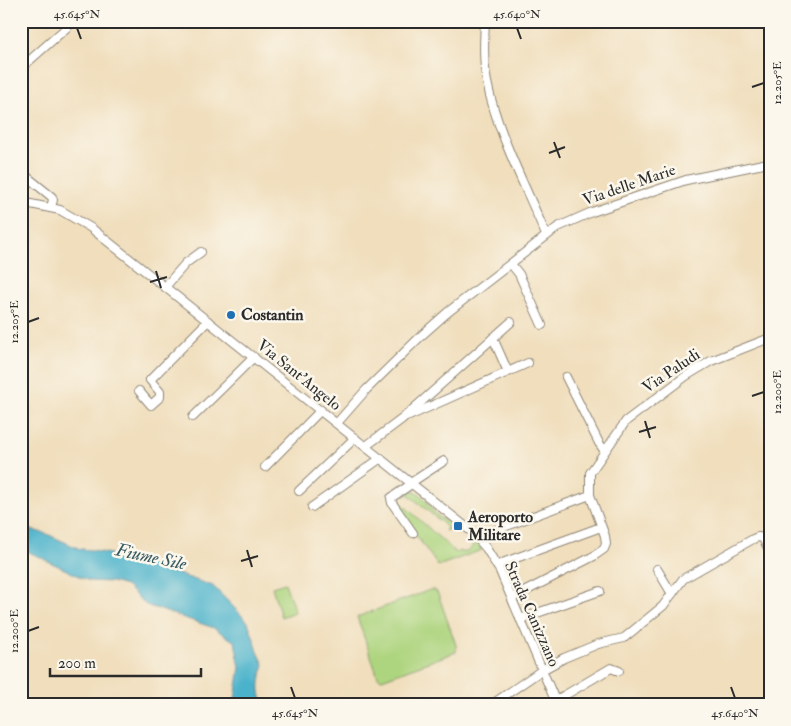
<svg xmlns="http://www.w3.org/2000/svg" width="791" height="726" font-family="'IM FELL Double Pica',serif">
<rect width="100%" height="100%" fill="#fbf7ec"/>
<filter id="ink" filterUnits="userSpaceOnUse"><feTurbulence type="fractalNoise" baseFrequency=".02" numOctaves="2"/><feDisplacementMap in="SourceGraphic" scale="10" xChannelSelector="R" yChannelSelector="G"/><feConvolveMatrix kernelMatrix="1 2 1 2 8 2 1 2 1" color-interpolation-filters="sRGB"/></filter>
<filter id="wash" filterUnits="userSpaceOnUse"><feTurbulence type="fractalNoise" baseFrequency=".0096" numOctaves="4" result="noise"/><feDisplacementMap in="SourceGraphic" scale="20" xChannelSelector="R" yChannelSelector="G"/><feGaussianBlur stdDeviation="1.12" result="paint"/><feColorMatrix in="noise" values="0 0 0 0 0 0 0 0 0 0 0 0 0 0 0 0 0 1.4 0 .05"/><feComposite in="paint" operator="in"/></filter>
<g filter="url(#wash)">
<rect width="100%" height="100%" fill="#f0debc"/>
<g fill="#add47e" stroke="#6c8054">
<path d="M413,491C425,494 428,505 435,513C443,522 454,522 463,529C470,534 477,543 482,550L438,566L394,504V500L398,497L401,498L399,501L456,553L459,551C466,555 474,549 473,541L457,527L445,531L447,527L408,494L405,496V494Z"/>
<path d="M285,583L295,612L281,617L272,587Z"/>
<path d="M430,590H435L438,594L456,645V652L382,679L378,677L357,617Z"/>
</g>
<path fill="#4cb2cb" stroke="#3c6e7b" d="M21,527L47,534L80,549L93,550L143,562L213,586L248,622L259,654L264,664C260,678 257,691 264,705H234L240,667L235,642L214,628L146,605L126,586L112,582L89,581L21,548Z"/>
</g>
<g filter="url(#ink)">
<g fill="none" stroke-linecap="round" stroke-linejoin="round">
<g stroke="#8e8474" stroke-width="10">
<g id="minor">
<path d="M485,21C484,41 483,62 487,82C497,133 526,187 546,235"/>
<path d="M21,68L74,21"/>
<path d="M21,172L52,197L53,200L51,207"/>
<path d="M21,202L60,210L91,228L471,531L486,548L500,571L557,705"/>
<path d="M511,264L519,274L542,325"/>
<path d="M165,287L186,263L201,252"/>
<path d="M493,338L508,372"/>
<path d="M566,377L599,443L604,450"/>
<path d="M139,391L151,405L160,397V392L150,380L208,321"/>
<path d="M409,416L528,363"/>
<path d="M193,417L254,357"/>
<path d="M337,423L366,390L422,335L448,312L558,227L592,212L686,180L763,164H770"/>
<path d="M366,446L402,419L511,322"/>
<path d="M265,467L321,410"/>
<path d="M299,491L355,438"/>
<path d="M312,507L381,458"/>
<path d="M413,533L392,503L391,498L410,485L412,482L444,461"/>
<path d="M477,537L590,495"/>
<path d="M497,566L505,562L601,527"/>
<path d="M657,569L672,594"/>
<path d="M512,598L594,556L604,549L606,544L605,536L590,495V473L626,421L686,376L711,361L770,338"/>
<path d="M520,619L600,591"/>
<path d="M555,701L611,668L619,671"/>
<path d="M491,705L542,670L564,658L598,644L624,638L663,606L683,579L753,539L758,537L763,538L770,552"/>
</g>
</g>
<use href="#minor" stroke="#fff" stroke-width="8"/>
</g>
</g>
<path fill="none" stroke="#2b2b2b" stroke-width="2" d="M77,28L81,39M517,28L521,39M752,87L764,83M554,142L560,158M549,153L565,147M156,271L161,288M150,282L167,277M28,322L39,318M752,396L764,392M645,421L650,438M639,432L656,427M247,550L252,567M241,561L258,556M28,631L39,627M291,687L295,698M731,687L735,698"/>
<g fill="#1f6fb2" stroke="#fbf7ec" stroke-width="2">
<circle cx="231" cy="315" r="5"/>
<rect x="453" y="521" width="10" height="10" rx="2.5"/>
</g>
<g text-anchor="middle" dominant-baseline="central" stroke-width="5" stroke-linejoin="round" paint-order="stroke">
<g font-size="16" fill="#2b2b2b" stroke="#fbf7ec">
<text transform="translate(629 185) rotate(-19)">Via delle Marie</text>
<text transform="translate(671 371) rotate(-34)">Via Paludi</text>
<text transform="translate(299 375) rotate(39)">Via Sant'Angelo</text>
<text transform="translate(532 614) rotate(66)">Strada Canizzano</text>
</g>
<g font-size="16" font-weight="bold" fill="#2b2b2b" stroke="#fbf7ec" text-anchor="start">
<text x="241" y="315">Costantin</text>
<text x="468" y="517">Aeroporto<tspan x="468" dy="18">Militare</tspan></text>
</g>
<g font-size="18" font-style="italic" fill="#375a63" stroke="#fbf7ec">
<text transform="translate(151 557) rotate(12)">Fiume Sile</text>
</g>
</g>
<rect width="791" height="726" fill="none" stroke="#fbf7ec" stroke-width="55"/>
<path d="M50 668v8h151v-8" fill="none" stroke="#2b2b2b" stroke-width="2.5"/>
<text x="58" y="668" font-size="15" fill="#2b2b2b" stroke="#fbf7ec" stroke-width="4" paint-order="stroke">200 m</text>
<rect x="28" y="28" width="736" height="670" fill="none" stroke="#2b2b2b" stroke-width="2"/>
<g font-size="12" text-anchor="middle" fill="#2b2b2b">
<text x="77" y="18">45.645°N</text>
<text x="517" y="18">45.640°N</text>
<text transform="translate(777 83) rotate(-90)" y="4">12.205°E</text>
<text transform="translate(14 322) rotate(-90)" y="4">12.205°E</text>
<text transform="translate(777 392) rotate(-90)" y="4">12.200°E</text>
<text transform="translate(14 631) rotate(-90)" y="4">12.200°E</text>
<text x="295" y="717">45.645°N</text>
<text x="735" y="717">45.640°N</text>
</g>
</svg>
